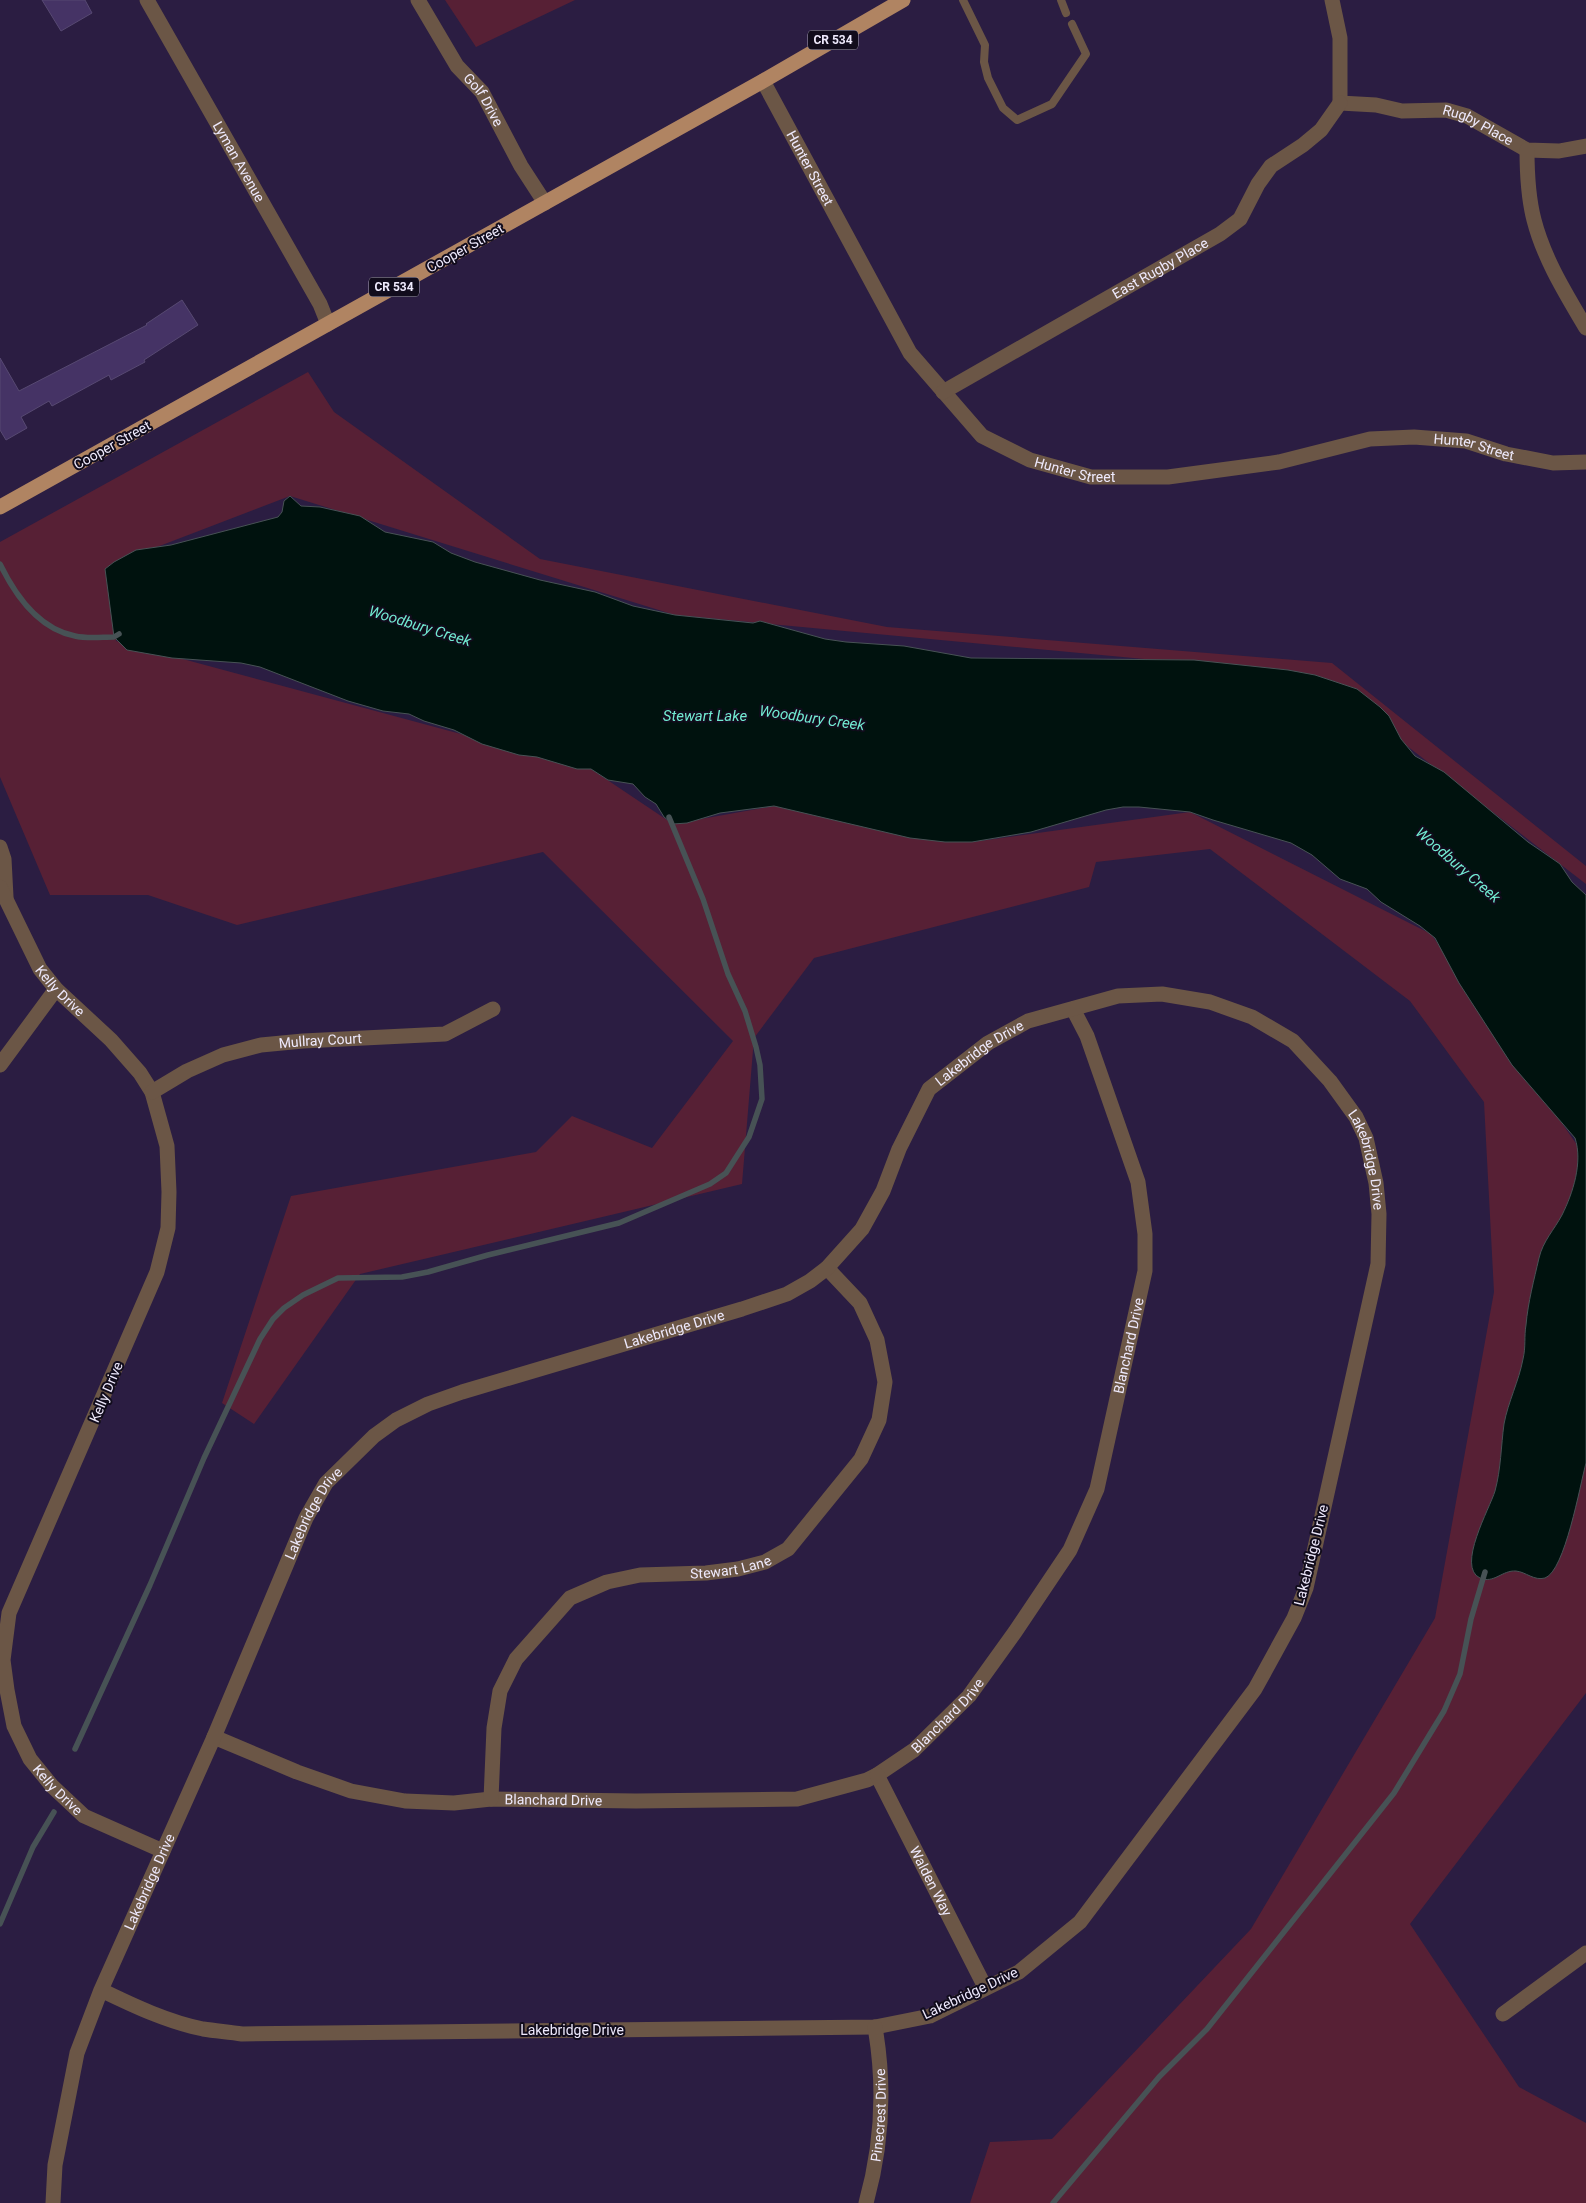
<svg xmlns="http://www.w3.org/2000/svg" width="1586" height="2203" font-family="Roboto,sans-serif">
<rect width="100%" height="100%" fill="#2b1d42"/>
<g fill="#572035">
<path d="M445,0H575L476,47Z"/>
<path d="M308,372L334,412L540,559L887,627L1332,663L1586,866V884L1315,675L675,615L290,496L110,565L116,641L591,769L673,824L774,806L972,842L1190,812L1431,934L1577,1145L1586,1153V1693L1410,1924L1519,2087L1586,2123V2203H970L990,2142L1052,2139L1251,1929L1435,1618L1494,1292L1484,1102L1410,1001L1210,849L1096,862L1089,887L814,958L754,1038L742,1184L360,1274L254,1424L222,1403L291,1196L536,1152L572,1116L652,1148L733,1041L543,852L237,925L148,895H50L0,777V542Z"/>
</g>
<path fill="#00120e" stroke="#475255" d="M290,496L301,506L320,507L360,516L385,532L433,542L451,553L475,562L540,580L595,592L633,606L675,615L753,623L760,621L825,639L846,642L904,646L971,658L1194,660L1288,670L1315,675L1357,689L1380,707L1389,716L1401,739L1415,756L1444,772L1528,842L1550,857L1560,864L1572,882L1586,895V1463C1580,1485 1565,1571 1545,1578C1534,1581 1526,1572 1516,1571C1502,1570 1494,1584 1480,1578C1456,1567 1490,1508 1495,1491C1501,1469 1501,1446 1504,1424C1508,1402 1519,1381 1523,1359C1526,1347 1524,1336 1526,1325C1528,1302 1534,1280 1539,1258C1543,1241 1554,1230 1562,1215C1573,1193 1583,1162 1575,1138L1512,1065L1459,983L1435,938L1420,926L1381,902L1367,889L1340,879L1312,855L1291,843L1213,820L1190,812L1139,807H1123L1106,810L1031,832L972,842H945L910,838L774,806L720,813L687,823L673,824L664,817L656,804L645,797L633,784L608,780L591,769H577L537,757L519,755L482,744L454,730L424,721L409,714L383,711L348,701L260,667L241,663L172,658L127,650L114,637L105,569L114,562L136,550L171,545L278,517L282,512L284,501Z"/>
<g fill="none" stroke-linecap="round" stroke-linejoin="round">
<g stroke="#475255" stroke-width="5.5">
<path d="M0,564C15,595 39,629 75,636C87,639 102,637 114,637L119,634"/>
<path d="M75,1749L150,1585L204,1458L260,1339L273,1319L284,1308L303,1295L338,1278L402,1277L428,1272L488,1255L619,1223L710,1184L726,1173L749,1137L762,1099L760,1065L756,1047L745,1011L728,974L703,899L669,817"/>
<path d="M0,1924L33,1847L54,1812"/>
<path d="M1053,2203L1159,2077L1207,2029L1394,1793L1444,1711L1460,1674L1471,1619L1485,1572"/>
</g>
</g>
<g fill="#453365" stroke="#574972">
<path d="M42,0H85L92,13L61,31Z"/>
<path d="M182,300L198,325L144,360L145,362L111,380L109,375L52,406L49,401L21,417L27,428L6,440L0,430V358L19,391L147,325L146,324Z"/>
</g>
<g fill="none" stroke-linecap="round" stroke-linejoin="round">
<g stroke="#6b5646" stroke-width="8">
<path d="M963,0L985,45L984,62L988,78L1003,108L1017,120L1052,104L1086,54L1072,24"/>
<path d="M1061,0L1066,13"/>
</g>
<g stroke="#6b5646" stroke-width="15">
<path id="s1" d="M147,0L320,304L328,324"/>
<path id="s2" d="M418,0L457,66L482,92L521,166L545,203"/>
<path id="s3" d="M1332,0L1340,38V103L1376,105L1402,111L1446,110L1467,116L1527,150L1559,151L1586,146"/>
<path id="s4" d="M763,81L910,353L982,436L1030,460L1091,477H1168L1279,462L1370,439L1414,437L1466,441L1506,454L1553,463L1586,462"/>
<path d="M1527,150C1527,174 1528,197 1534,220C1544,259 1566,294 1586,328"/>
<path id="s5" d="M943,392L1220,234L1240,219L1258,184L1271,166L1303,145L1321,130L1340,103"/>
<path d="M0,847L4,859L6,897"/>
<path id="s6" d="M0,887L40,969L56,989L111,1040L140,1073L152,1092L167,1146L169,1192L168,1228L157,1272L9,1613L3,1660L7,1690L14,1726L30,1759L52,1786L84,1816L163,1851"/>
<path d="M0,1065L56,989"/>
<path id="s7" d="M152,1092L187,1071L223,1055L261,1045L303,1041L445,1034L493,1009"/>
<path id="s8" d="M214,1737L297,1772L351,1791L405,1801L454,1803L491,1799L636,1801L797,1799L867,1780L877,1775L914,1750L969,1696L1015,1632L1070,1550L1097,1489L1145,1271V1234L1138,1182L1087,1036L1073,1009"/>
<path id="s9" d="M877,1775L985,1987"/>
<path id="s10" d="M491,1799L494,1728L500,1691L516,1659L570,1598L607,1582L640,1575L706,1573L738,1569L765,1562L788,1549L861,1459L879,1420L885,1382L877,1340L860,1303L827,1268"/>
<path d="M1503,2014L1586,1953"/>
<path id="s11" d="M53,2203L55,2165L77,2053L101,1990L214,1737L306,1518L326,1483L374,1436L396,1420L428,1404L462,1392L742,1309L787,1294L810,1281L827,1268L862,1229L883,1191L899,1149L929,1089L988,1043L1028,1021L1118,996L1162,994L1210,1002L1252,1017L1293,1041L1330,1081L1356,1117L1366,1138L1376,1183L1379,1214L1378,1264L1306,1588L1294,1618L1255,1689L1080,1922L1019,1972L930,2016L875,2027L242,2034C229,2032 216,2031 203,2029C168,2022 134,2006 101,1990"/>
<path id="s12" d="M866,2203C882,2146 885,2085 875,2027"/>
</g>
<path stroke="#b08462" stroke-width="15" d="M0,507L763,81L903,0"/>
</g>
<g text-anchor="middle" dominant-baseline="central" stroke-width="4" stroke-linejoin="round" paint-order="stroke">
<g fill="#110c1c" stroke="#aca7b9" stroke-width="1">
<rect x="808" y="30.5" width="50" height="19" rx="4"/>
<rect x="369" y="277.5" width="50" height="19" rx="4"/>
</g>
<g font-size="12" font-weight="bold" fill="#eee9fc">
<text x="833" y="40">CR 534</text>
<text x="394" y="287">CR 534</text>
</g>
<g font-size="14" fill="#eee9fc" stroke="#110c1c">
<text stroke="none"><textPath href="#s2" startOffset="120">Golf Drive</textPath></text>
<text stroke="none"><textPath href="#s3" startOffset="246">Rugby Place</textPath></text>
<text stroke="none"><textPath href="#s1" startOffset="186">Lyman Avenue</textPath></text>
<text stroke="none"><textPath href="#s4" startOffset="99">Hunter Street</textPath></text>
<text transform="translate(465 248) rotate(-29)">Cooper Street</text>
<text stroke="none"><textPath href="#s5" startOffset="250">East Rugby Place</textPath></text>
<text transform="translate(112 445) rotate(-29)">Cooper Street</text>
<text stroke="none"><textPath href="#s4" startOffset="924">Hunter Street</textPath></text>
<text stroke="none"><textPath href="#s4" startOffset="519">Hunter Street</textPath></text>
<text stroke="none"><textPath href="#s6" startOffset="121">Kelly Drive</textPath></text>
<text stroke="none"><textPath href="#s7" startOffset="179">Mullray Court</textPath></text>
<text stroke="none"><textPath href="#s11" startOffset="1598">Lakebridge Drive</textPath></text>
<text stroke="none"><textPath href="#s11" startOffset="2078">Lakebridge Drive</textPath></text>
<text stroke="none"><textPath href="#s11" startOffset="1162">Lakebridge Drive</textPath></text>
<text stroke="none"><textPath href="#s8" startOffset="1191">Blanchard Drive</textPath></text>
<text transform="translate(106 1392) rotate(-67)">Kelly Drive</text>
<text stroke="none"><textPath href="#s11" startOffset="742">Lakebridge Drive</textPath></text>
<text transform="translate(1311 1555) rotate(-76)">Lakebridge Drive</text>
<text stroke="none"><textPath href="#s10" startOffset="391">Stewart Lane</textPath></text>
<text stroke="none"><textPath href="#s8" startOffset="771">Blanchard Drive</textPath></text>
<text stroke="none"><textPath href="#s6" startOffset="1006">Kelly Drive</textPath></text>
<text stroke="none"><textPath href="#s8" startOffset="351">Blanchard Drive</textPath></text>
<text stroke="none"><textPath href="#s9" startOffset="119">Walden Way</textPath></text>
<text stroke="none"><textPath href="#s11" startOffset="338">Lakebridge Drive</textPath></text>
<text transform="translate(970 1993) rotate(-25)">Lakebridge Drive</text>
<text x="572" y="2030">Lakebridge Drive</text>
<text stroke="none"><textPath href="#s12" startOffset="89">Pinecrest Drive</textPath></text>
</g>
<g font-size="15" font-style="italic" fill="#72ead2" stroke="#110c1c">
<text transform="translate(420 626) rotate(17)">Woodbury Creek</text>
<text x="705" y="716">Stewart Lake</text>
<text transform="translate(812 718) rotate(8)">Woodbury Creek</text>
<text transform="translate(1458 865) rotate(41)">Woodbury Creek</text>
</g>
</g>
</svg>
